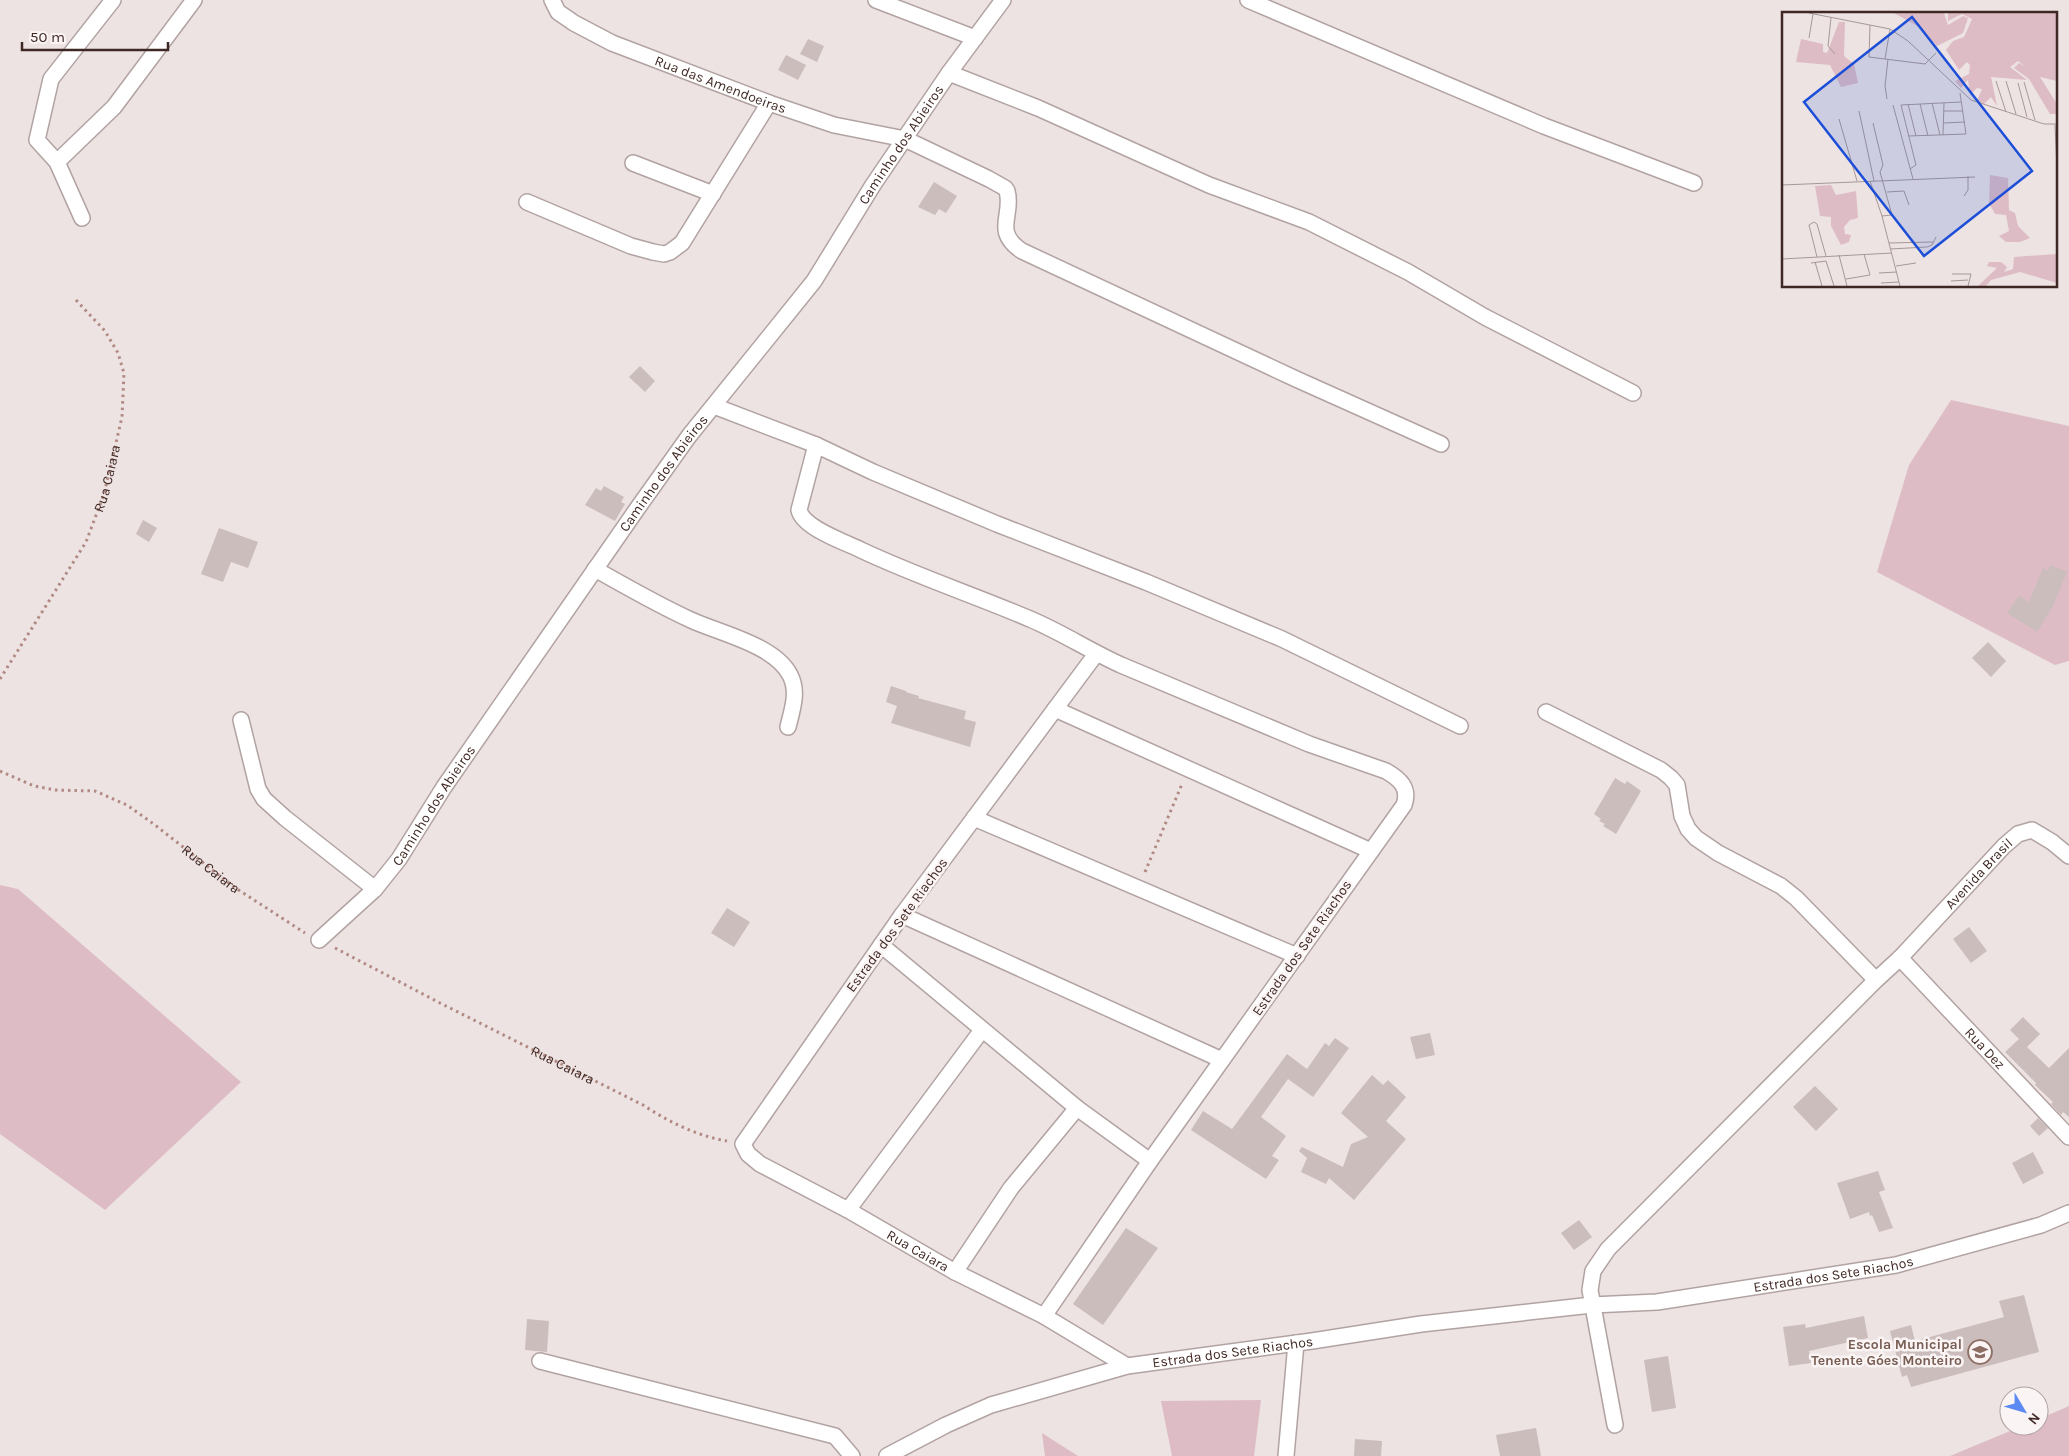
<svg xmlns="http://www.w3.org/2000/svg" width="2069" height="1456" font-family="Karla,sans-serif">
<rect width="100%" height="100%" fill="#ede3e3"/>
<g fill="#debcc6">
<path d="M1951,400L2069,426V661L2055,665L1877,572L1909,465Z"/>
<path d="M0,885L18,889L241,1082L105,1210L0,1134Z"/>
<path d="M1261,1400L1254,1456H1172L1161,1401Z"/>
<path d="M2069,1406V1456H1950L2022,1426H2039V1419Z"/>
<path d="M1042,1433L1078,1456H1045Z"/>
</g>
<g fill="#cbbdbc">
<path d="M808,39L824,46L817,62L800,54Z"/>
<path d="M786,55L806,65L798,80L778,70Z"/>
<path d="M934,182L957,196L946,213L939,209L935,215L918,207Z"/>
<path d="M640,366L655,381L645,392L629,377Z"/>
<path d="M604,486L624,497L621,502L625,504L615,521L585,505L596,488L601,491Z"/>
<path d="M143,520L157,528L149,542L136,534Z"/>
<path d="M219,528L258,542L248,568L231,562L223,582L201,574Z"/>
<path d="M2051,565L2067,572L2053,606L2037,632L2007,613L2019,595L2029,602L2043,568L2048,571Z"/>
<path d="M1988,642L2006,661L1991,677L1972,658Z"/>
<path d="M891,686L906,691V692L919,696L918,698L966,711L964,719L976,722L970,747L891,723L897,706L886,702Z"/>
<path d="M1615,778L1625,784L1627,781L1641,791L1616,834L1603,826L1605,824L1599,821L1601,819L1594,814Z"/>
<path d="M727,908L750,922L734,947L711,933Z"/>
<path d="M1969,927L1987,951L1971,963L1953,939Z"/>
<path d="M2023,1017L2040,1034L2027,1047L2049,1068L2069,1048V1117L2063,1112L2061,1115L2051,1104L2053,1102L2035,1085L2036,1083L2005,1052L2019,1039L2010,1030Z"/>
<path d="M1430,1033L1435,1055L1416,1059L1410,1037Z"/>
<path d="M1335,1038L1349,1048L1313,1097L1288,1079L1261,1117L1286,1136L1272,1156L1279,1160L1266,1179L1191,1130L1203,1111L1232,1129L1287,1054L1307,1069L1325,1043L1329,1046Z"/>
<path d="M1372,1075L1383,1085L1388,1080L1406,1097L1386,1121L1406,1139L1354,1200L1329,1178L1326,1184L1301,1172L1307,1158L1299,1151L1302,1147L1343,1167L1351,1144L1368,1137L1341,1113Z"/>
<path d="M1815,1086L1838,1109L1816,1131L1793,1107Z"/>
<path d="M2038,1118L2048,1128L2039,1136L2030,1126Z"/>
<path d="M2033,1152L2044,1173L2023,1184L2012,1163Z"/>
<path d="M1878,1171L1885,1190L1879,1192L1893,1228L1879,1232L1872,1215L1870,1216L1869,1212L1850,1219L1837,1183Z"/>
<path d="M1579,1220L1592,1237L1574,1250L1561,1233Z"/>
<path d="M1126,1228L1158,1248L1103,1325L1073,1304Z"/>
<path d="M2024,1295L2039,1352L1911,1387L1907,1375L1902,1377L1890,1331L1911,1325L1915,1341L2004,1317L1999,1301Z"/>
<path d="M1864,1316L1868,1338L1809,1351L1811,1363L1789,1366L1783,1327L1805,1324L1806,1328Z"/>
<path d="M527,1319L549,1321L547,1352L525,1350Z"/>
<path d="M1668,1356L1676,1408L1652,1412L1644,1360Z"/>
<path d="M1536,1428L1541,1456H1500L1496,1435Z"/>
<path d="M1355,1439L1382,1441L1381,1456H1354Z"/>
</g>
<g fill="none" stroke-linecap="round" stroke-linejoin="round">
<g stroke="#b2a3a2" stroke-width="18">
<g id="minor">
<path id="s4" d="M552,0L558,12L574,23L612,43L769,103L834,125L905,139L989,179L1005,188L1007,191C1014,215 992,231 1022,251L1296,379L1441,444"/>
<path d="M876,0L975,38"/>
<path d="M1248,0L1544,126L1694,183"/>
<path d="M949,73L1038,108L1209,185L1309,222L1408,272L1485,317L1633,393"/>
<path d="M57,162L114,107L194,0"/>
<path d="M633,163L713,194"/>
<path d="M527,202L631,246L653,252L664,254L670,252L682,243L769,103"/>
<path d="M82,218L57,162L37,140L51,79L113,0"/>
<path d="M714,406L816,445L873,472L997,524L1146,582L1282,639L1460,726"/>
<path d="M816,445L799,510C803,528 845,542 861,550C916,576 974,595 1030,619C1061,632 1090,651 1121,665L1309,744L1386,771C1400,779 1410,788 1404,805L1150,1161L1044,1316"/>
<path d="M595,569C627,587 658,605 691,620C719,633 775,645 790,675C799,692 792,710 788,727"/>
<path id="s5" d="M1096,654L902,915L743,1144L748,1154L760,1164L848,1210L955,1272L1044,1316L1127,1366"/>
<path d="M1055,709L1371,851"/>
<path d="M1546,712L1661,770L1671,778L1677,785L1682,816L1688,829L1696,838L1718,853L1781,886L1796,898L1876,980"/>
<path d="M241,720L258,789L264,799L285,818L375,889"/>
<path d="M974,818L1297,956"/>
<path d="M902,915L1222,1060"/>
<path id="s6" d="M319,940L375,889L399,859L444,787L637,509L689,436L814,281L873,185L949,73L1003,0"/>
<path d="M881,945L1077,1108L1150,1161"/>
<path id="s7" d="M1900,958L2069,1137"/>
<path d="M848,1210L982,1030"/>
<path d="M955,1272L1011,1188L1077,1108"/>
<path d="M540,1361L835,1436L852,1456"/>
<path id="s8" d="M1615,1425L1590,1290L1593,1271L1608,1249L1876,980L1900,958L2004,846L2018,834L2032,830L2052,842L2069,856"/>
<path id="s9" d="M887,1456L946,1425L991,1405L1127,1366L1312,1341L1421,1324L1592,1305L1657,1302L1896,1265L2041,1225L2069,1213"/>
<path d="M1286,1456L1296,1343"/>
</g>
</g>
<g stroke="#b18a84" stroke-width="3" stroke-dasharray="2.5 4" stroke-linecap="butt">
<path id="s1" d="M0,679L86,542L104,494L122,417L124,373L118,353L105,331L74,298"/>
<path id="s2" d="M0,771L34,786L55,790L95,791L127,805L155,825L234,887L305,933"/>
<path d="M1145,872L1182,784"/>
<path id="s3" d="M335,948L440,1003L643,1105C669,1122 697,1136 727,1141"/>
</g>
<use href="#minor" stroke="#fff" stroke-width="15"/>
</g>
<defs>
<g id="school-ring" transform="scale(1.25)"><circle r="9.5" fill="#faf4f4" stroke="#8d6e63" stroke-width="1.5"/><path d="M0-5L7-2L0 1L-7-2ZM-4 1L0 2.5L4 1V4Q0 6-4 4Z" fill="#8d6e63"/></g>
</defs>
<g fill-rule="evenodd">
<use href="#school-ring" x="1980" y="1352"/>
</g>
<g text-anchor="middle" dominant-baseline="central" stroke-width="5" stroke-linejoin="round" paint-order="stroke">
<g font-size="14" fill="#3f2823" stroke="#faf4f4">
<text stroke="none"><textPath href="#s4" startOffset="192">Rua das Amendoeiras</textPath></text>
<text stroke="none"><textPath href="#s6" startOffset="988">Caminho dos Abieiros</textPath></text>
<text stroke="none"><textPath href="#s6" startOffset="582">Caminho dos Abieiros</textPath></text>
<text stroke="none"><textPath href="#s1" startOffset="229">Rua Caiara</textPath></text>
<text stroke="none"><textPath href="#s6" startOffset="178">Caminho dos Abieiros</textPath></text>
<text stroke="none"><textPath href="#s2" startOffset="239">Rua Caiara</textPath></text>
<text stroke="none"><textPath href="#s8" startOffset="711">Avenida Brasil</textPath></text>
<text transform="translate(897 925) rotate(-54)">Estrada dos Sete Riachos</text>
<text transform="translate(1302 948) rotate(-55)">Estrada dos Sete Riachos</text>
<text stroke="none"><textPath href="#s7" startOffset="124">Rua Dez</textPath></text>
<text stroke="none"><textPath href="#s3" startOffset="256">Rua Caiara</textPath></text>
<text stroke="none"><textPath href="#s5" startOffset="811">Rua Caiara</textPath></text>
<text stroke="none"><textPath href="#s9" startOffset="970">Estrada dos Sete Riachos</textPath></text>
<text stroke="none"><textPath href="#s9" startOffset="364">Estrada dos Sete Riachos</textPath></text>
</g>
<g font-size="14" font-weight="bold" fill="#785e54" stroke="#faf4f4" text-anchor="end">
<text x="1962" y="1344">Escola Municipal<tspan x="1962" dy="16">Tenente Góes Monteiro</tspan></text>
</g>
</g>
<g transform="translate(1782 12)">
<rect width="275" height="275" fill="#ede3e3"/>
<path d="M112,1H162L166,13L181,4L186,6L181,21L155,34L137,15ZM166,1H275V69L258,65L275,92V102H268L247,67L232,56L237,51L244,55L236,49L228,55L245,68L209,65L215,94L209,85L202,92L195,89L200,77L195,76L188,83L186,68L179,76L173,69L187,62L188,53L185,50L177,58L164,38L171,29L182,25L190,7L180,2L166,9ZM57,10H63L62,44L72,52L76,71L59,75L48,53L14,50L19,27L41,32V40L45,41ZM208,163L226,166L227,198L233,201L236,214L248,226L238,230H224L217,224L227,219L224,203L213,202L207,191ZM49,173L54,183L74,179L76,206L68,208L62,215L63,222L69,223L67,230L59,233L49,214V205L38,204L33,174ZM275,242V271L238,260L209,268L204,274H196L215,256L205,254L207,250H219L225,255L222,260L231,257L232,245Z" fill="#debcc6"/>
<path fill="none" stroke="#a79896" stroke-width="1" d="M27,1L108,17L126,29L189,88L262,112H275M49,6L46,34L53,42M88,13L87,45L143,52L154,41M27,26L31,2M103,47L108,17M214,69L224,100M224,69L234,102M242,70L253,108M236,71L245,105M105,87L103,74L106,47M150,91L158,123M126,92L134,124M138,92L146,124M111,93L131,167M77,99L92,169M162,99H181M57,107L75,169M162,111L183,110M273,113L275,156M161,123L162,91M127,124L184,122L178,81M128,157L134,153L119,93L179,90M88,169L100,204L110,203L98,160L101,153L91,111M0,173L193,165M105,180L122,179L127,193M182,184L186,178V164M100,204L118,274M107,231L151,230M108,237L145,235L150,233L154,225M57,243L65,274M35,245L27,213L32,210L35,212L44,244M0,247L110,241M33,250L40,274M29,251L44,249L52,274M114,254L134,251M97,261L115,260M170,262H189L186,274M64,267L88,263L82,242M169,269L186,268M99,271L117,270"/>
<path fill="#1d4ed8" fill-opacity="0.15" stroke="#1d4ed8" stroke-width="2.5" d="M130,5L250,159L142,244L22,90Z"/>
<rect width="275" height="275" fill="none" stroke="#3f2823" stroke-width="2.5"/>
</g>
<g transform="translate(2024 1411) rotate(128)"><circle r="24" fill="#faf4f4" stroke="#afa2a0"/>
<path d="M0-4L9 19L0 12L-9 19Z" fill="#5c8af2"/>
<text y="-8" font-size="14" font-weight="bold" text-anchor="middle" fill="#3f2823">N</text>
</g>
<path d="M22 42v8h146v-8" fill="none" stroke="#3f2823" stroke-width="2.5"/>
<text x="30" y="42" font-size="15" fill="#3f2823" stroke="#faf4f4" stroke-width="4" paint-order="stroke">50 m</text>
</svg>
